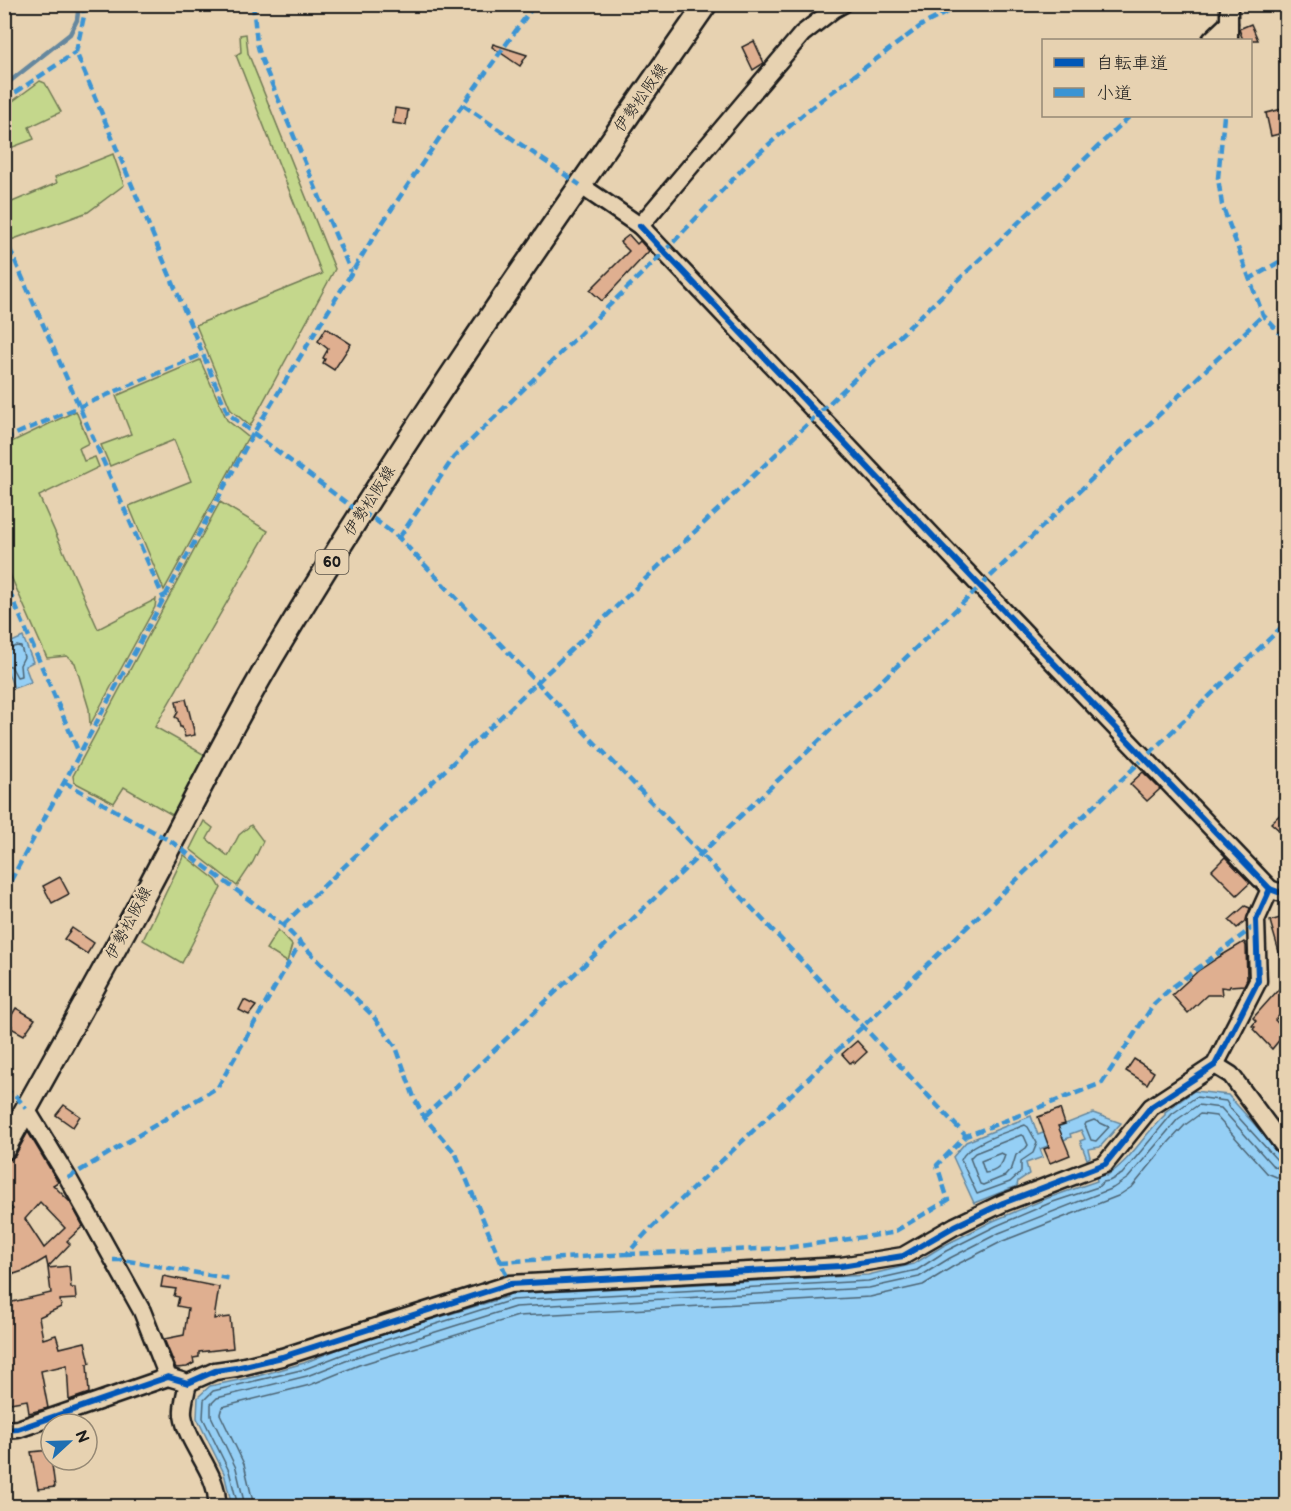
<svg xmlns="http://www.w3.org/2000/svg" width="1291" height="1511" font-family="'Balsamiq Sans','Klee One',sans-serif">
<rect width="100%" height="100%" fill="#e7d2b1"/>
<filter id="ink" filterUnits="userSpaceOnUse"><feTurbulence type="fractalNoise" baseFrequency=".0167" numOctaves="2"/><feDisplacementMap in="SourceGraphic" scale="12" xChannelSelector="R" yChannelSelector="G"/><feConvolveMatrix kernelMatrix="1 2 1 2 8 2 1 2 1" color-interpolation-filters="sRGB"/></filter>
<g filter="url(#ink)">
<g fill="#c4d78c" stroke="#707a54" stroke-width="1.5">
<path d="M246,34L248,53L335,269L250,426L231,410L196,325L322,274L236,55L241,52L240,35Z"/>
<path d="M40,81L45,83L61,112L29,127L34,139L5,150V107Z"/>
<path d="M113,154L124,185L88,212L11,240L5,225V205L57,183L55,177Z"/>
<path d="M200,360L227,420L248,437L164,590L129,506L191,481L174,440L110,466L101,445L131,434L116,396Z"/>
<path d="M76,411L89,443L79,448L84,461L95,457L99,467L39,496L98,629L156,599L155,607L90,725L89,709L75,663L67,656L47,658L5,563V445Z"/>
<path d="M220,502L268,531L155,727L205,755L174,816L124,787L114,803L74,782L73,776Z"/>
<path d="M204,821L213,828L207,839L228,856L239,835L251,825L263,841L253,862L237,886L190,849Z"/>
<path d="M184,855L216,880L221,888L182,963L143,940Z"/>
<path d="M278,930L292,945L287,962L266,949Z"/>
</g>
<g fill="#95cff5" stroke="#65879e" stroke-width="1.5">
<path d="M23,637L33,662L25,666L31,682L14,688L5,665V645Z"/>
<path d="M1194,1091L1228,1095L1282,1155L1286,1158V1500L1272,1506H232L224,1473L197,1418L198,1397L210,1386L258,1376L304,1363L351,1344L506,1297L509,1294L868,1275L914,1264L943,1246L993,1221L1048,1198L1097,1181L1096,1175L1102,1173L1106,1176C1130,1162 1144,1134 1165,1115V1112Z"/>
<path d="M1093,1113L1121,1123L1100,1147L1088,1149L1090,1157L1087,1159L1080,1141L1085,1139L1081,1130L1070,1134L1071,1137L1040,1149L1043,1157L1026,1163L1029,1174L1018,1181L1017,1186L974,1203L953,1157L966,1142L1031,1116L1038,1135Z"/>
</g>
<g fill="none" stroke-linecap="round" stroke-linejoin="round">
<g stroke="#4c6473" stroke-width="1.5">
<path d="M4,650L17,646L21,647L24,657L20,665L21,676L17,677L11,666L4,665"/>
<path d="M1094,1120L1109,1127L1096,1141L1091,1140L1085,1125L1086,1123Z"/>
<path d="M1025,1125L1028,1127L1037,1143L1033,1153L1021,1161V1172L1010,1182L977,1194L961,1160C967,1143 1008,1132 1025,1125Z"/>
<path d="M1021,1135L1024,1136L1028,1145L1026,1148L1016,1155L1012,1168L1005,1176L983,1185L980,1184L970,1158L975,1153Z"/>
<path d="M1001,1153L1005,1155C1002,1166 997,1172 985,1173L981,1161Z"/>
<path d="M238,1506L229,1471L203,1418L204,1400L213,1391L305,1369L354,1350L512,1300L868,1281L917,1270L946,1251L996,1226L1050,1203L1098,1187L1103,1182L1109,1181L1122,1174L1172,1114L1196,1097L1226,1101L1230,1108L1277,1160L1286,1163"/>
<path d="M245,1506L236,1468L211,1416V1404L217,1398L307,1376L356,1357L515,1307L869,1288L919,1277L950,1258L999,1233L1113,1188L1128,1178L1178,1119L1198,1105L1221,1108L1272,1165L1280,1169L1286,1170"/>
<path d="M254,1506L244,1464L220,1414L222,1407L310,1385L359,1365L518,1316L870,1297L923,1285L954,1266L1003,1241L1118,1196L1133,1186L1169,1142L1185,1125L1200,1114L1216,1116L1267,1173L1279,1178L1286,1179"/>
</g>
<path stroke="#65879e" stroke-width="4.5" d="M4,86L70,34L77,20L79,4"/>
</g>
<g fill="#dfaf90" stroke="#1c1c1c" stroke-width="1.5" fill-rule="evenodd">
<path d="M1251,24L1258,40H1243L1239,29Z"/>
<path d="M754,41L764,63L753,70L742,47Z"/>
<path d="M493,44L527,55L520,66L492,47Z"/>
<path d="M395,108L408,110L406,125L393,123Z"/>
<path d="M1282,109L1287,132L1271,136L1266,113Z"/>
<path d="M629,235L637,244L640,241L649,251L602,301L590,290L629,251L620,242Z"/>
<path d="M326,328L351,344L334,370L323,363L325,359L323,358L328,349L318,341Z"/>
<path d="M186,699L195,735L185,737L182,727H180L178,719L175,717L178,712L176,701Z"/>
<path d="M1143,772L1160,789L1147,801L1130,784Z"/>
<path d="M1287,808V837L1271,823Z"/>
<path d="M1225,857L1250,883L1237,895L1212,870Z"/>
<path d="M60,877L69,894L52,903L43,886Z"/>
<path d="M1245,906L1250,908L1246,921L1237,928L1229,920Z"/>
<path d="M1287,916V969H1284L1270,921Z"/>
<path d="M72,928L94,943L87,954L64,939Z"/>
<path d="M1244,942L1246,946L1247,979L1244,985L1230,986L1229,988L1221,987L1222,995H1207L1188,1013L1172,995L1198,971L1219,957Z"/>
<path d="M1287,980V1008L1275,1020L1286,1032L1272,1049L1253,1029L1255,1027L1252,1026L1256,1021L1253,1018Z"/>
<path d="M244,1000L256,1006L249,1015L239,1010Z"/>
<path d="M16,1008L35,1019L24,1035L11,1028L12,1026L7,1023Z"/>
<path d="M857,1041L867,1052L855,1063L853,1061L850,1063L842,1054Z"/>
<path d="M1134,1059L1154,1072L1147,1084L1126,1071Z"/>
<path d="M64,1105L80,1116L73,1127L56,1115Z"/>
<path d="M1060,1109L1065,1124L1058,1126L1070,1155L1050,1163L1044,1149L1049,1147L1038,1117Z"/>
<path d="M28,1132L58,1182L53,1185L70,1202L83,1226L67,1241L70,1244L48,1267L46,1258L26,1270L14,1274L4,1259V1217L13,1209L4,1201V1162L15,1156ZM40,1202L65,1228L44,1248L25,1219Z"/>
<path d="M69,1266L71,1288H75L76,1299L60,1300L61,1307L39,1317L43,1339L56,1335L60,1348L85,1342L90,1363L87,1364L89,1393L69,1400L67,1365L41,1371L48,1408L29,1413L27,1400L4,1404V1358H7L4,1343V1320L7,1319L6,1311H10L8,1303L51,1293L48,1268Z"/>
<path d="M163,1276L219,1287L214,1319L230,1317L233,1348L199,1352V1357L193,1358L194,1363L187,1367L176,1368L164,1339L184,1335L188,1308L177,1306L179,1297L174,1296L176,1289L161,1287Z"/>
<path d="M50,1450L55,1487L38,1489L31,1452Z"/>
</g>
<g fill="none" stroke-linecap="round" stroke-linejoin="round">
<g stroke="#1c1c1c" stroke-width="21">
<g id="minor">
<path d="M1229,4V40"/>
<path d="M1211,40L1229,23"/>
<path d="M580,185L640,226L802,34L834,9L843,4"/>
<path d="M640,226L980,586L1270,889L1278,892L1286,891"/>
<path d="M1215,1065L1231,1075L1283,1145L1286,1146"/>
<path d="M26,1109L68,1178L142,1311L168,1377"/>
<path d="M188,1383C186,1393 182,1405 183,1415C188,1447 219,1473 217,1506"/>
<path d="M4,1430L18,1429L168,1377L188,1383L215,1371L236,1368L282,1357L510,1284L841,1266L903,1256L955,1226L1003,1203L1105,1164L1151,1107L1215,1065L1258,981L1256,920L1270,889"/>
</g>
</g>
<g stroke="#1c1c1c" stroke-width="26">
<path id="major" d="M4,1149C52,1062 101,976 148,888C192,805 234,720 283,639C414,421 561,213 706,4"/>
</g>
<use href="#minor" stroke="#e7d2b1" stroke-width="16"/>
<use href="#major" stroke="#e7d2b1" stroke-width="21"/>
<g stroke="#3a94d4" stroke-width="4.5" stroke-dasharray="9 4.5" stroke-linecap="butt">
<path d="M83,4L84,16L76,52L228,414L352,507L374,519L399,538L701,854L966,1136"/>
<path d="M253,4L257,43L261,58L351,272"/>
<path d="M4,66L5,67"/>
<path d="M4,100L76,52"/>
<path d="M463,105L580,185"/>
<path d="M1224,116L1218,178L1222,205L1263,315L1286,340"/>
<path d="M4,236L164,599"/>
<path d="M1248,280L1286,258"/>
<path d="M4,439L203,354"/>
<path d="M399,538L454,457L664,252L750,161L808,110L922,25L963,4"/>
<path d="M4,579L79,753"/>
<path d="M64,782L172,842L283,925L373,1016L396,1047L415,1100L424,1117L456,1154L510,1284"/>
<path d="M4,893L253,434L379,228L446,128L535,4"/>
<path d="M283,925L1130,116"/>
<path d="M4,1088L17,1097L26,1109"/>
<path d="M424,1117L701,854L1263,315"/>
<path d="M68,1178L218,1087L300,943"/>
<path d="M627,1254L786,1248L892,1233L948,1200L937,1165L966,1136L1102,1083L1154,1004L1170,989L1256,925"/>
<path d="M113,1260H123L232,1279"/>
<path d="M500,1262L627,1254L646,1233L1286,623"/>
</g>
<g stroke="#e7d2b1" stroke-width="10">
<g id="cycleway">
<path d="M640,226L980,586L1270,889L1278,892L1286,891"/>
<path d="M4,1430L18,1429L168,1377L188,1383L215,1371L236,1368L282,1357L510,1284L841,1266L903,1256L955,1226L1003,1203L1105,1164L1151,1107L1215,1065L1258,981L1256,920L1270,889"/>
</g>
</g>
<use href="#cycleway" stroke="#0057b8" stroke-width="6"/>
</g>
</g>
<g text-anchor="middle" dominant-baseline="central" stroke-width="5" stroke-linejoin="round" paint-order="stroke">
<rect fill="#e7d2b1" stroke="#595349" stroke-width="1.5" x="315.5" y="550" width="33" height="24" rx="4.5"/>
<g font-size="15" font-weight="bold" fill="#1c1c1c">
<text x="332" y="562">60</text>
</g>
<g font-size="16" fill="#1c1c1c" stroke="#e7d2b1">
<text transform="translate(641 98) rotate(-55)">伊勢松阪線</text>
<text transform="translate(370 501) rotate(-57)">伊勢松阪線</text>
<text transform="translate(129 923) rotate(-62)">伊勢松阪線</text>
</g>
</g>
<rect width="1291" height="1511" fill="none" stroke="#e7d2b1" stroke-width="24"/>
<rect x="12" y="12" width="1267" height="1487" fill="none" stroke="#1c1c1c" stroke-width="2" filter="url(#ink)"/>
<rect x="1042" y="39" width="210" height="78" fill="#e7d2b1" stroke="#968975" stroke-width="1.5"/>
<rect x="1054" y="58" width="30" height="9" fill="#0057b8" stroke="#968975" stroke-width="1.5"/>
<text x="1096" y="69" font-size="18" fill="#1c1c1c">自転車道</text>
<rect x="1054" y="88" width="30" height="9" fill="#3a94d4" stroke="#968975" stroke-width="1.5"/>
<text x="1096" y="99" font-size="18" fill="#1c1c1c">小道</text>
<g transform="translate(69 1442) rotate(68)"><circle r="28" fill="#e7d2b1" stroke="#968975" stroke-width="1.5"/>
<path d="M0-4.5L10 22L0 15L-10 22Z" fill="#1f6fb2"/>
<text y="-9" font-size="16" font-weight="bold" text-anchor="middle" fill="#1c1c1c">N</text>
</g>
</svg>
